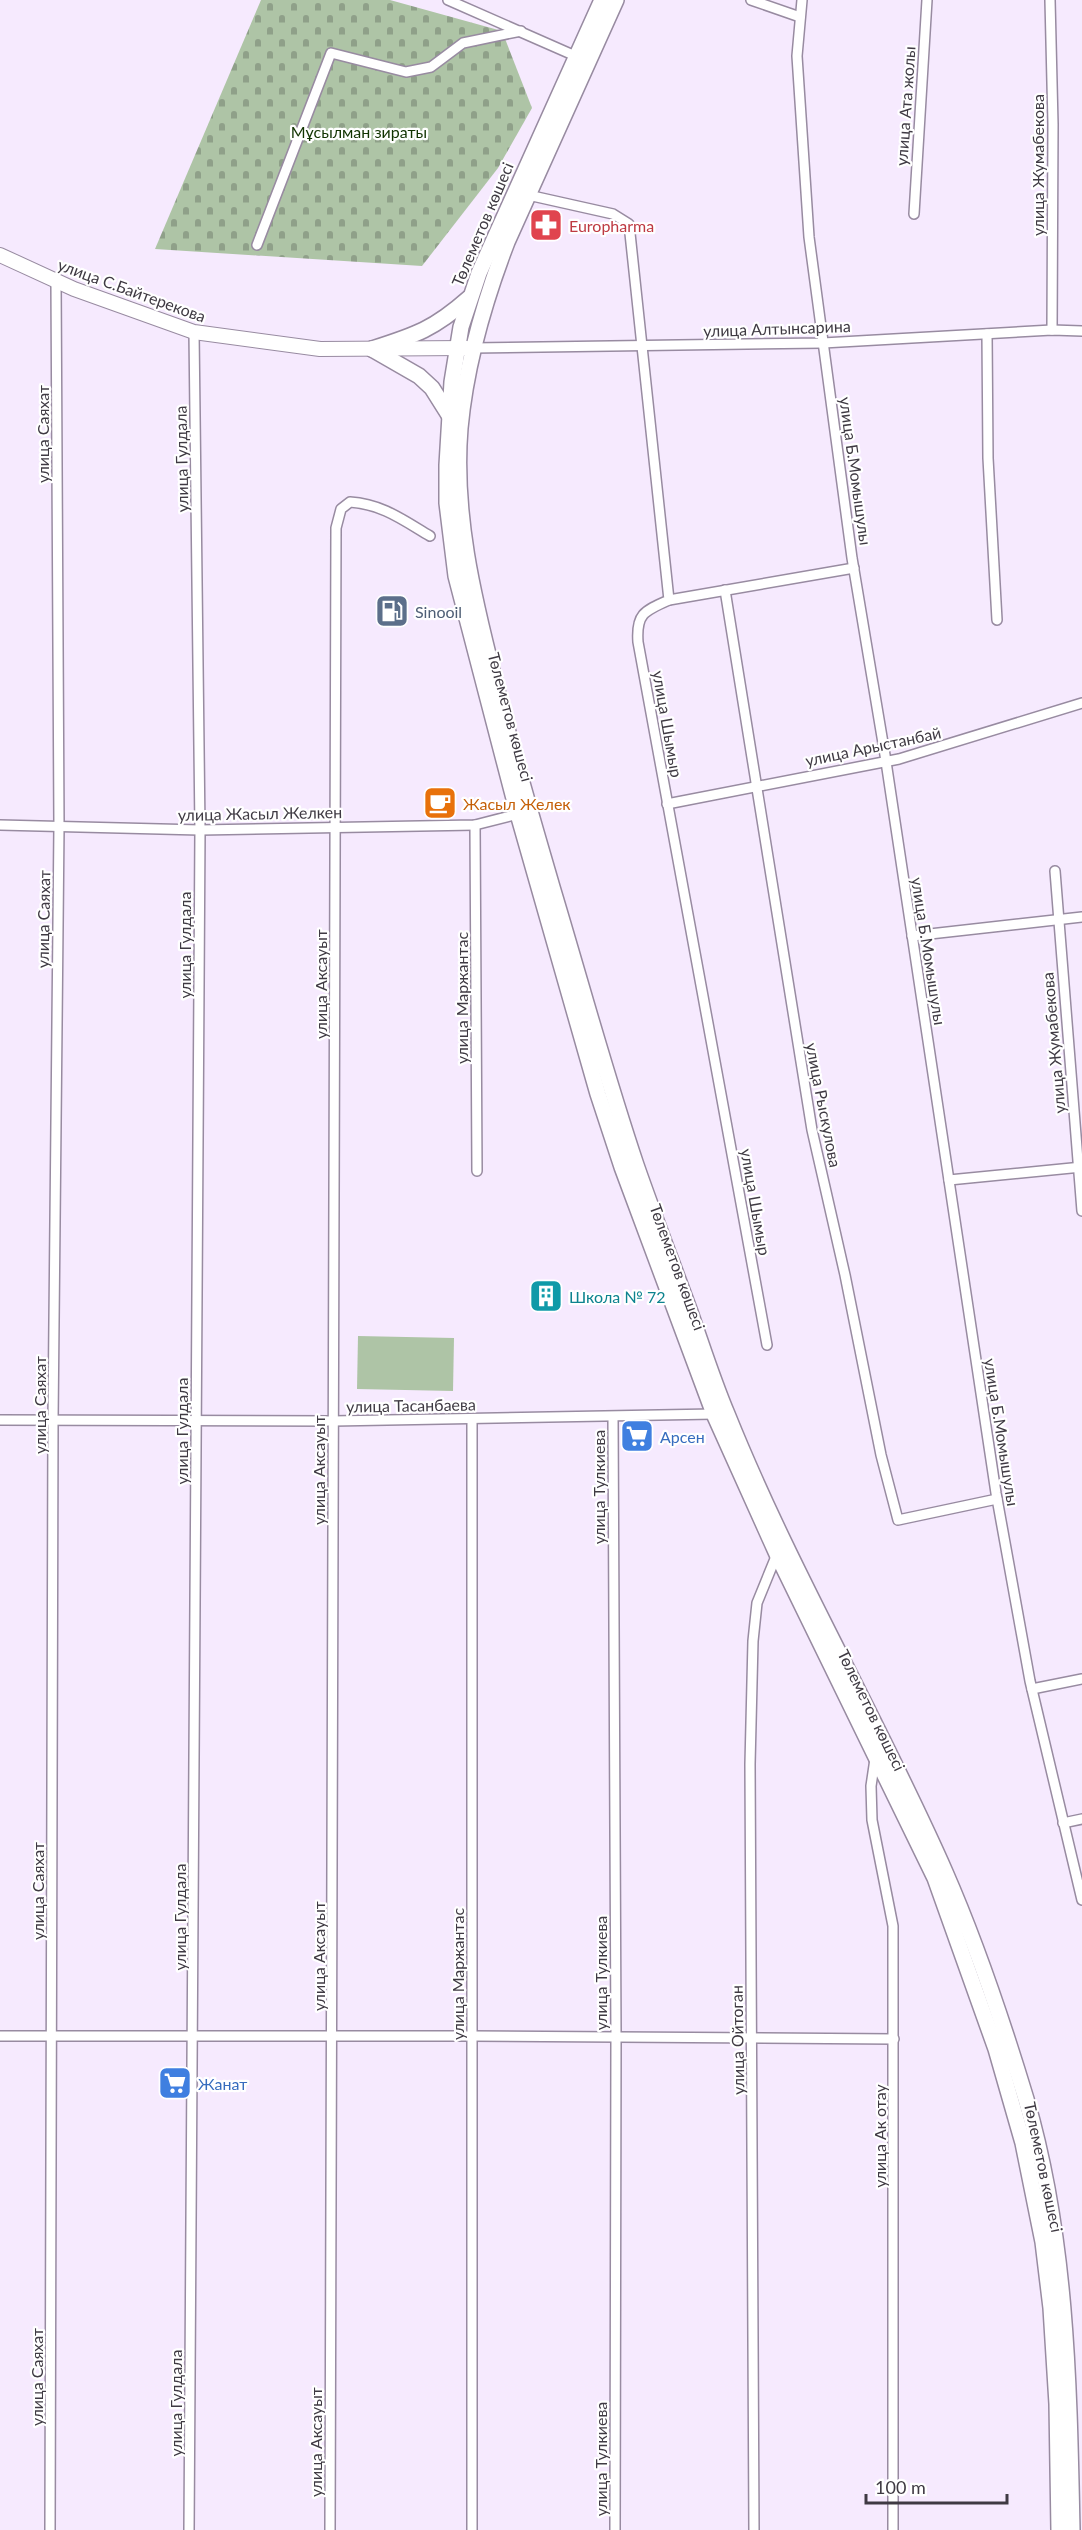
<svg xmlns="http://www.w3.org/2000/svg" width="1082" height="2530" font-family="Lato,sans-serif">
<defs>
<pattern id="cemetery-stones" width="16" height="16" patternUnits="userSpaceOnUse" patternTransform="scale(1.5)"><rect width="16" height="16" fill="#aec4a6"/><path d="M2 7V4a2 2 0 0 1 4 0v3zM10 15v-3a2 2 0 0 1 4 0v3z" fill="#8fa089"/></pattern>
</defs>
<rect width="100%" height="100%" fill="#f6eafe"/>
<path fill="#aec4a6" d="M358,1336L454,1338L453,1391L357,1389Z"/>
<path fill="url(#cemetery-stones)" d="M261,0H390L502,31L532,108L498,168L422,266L155,249Z"/>
<g fill="none" stroke-linecap="round" stroke-linejoin="round">
<g stroke="#988ba1" stroke-width="12">
<g id="street">
<path d="M448,0L580,58"/>
<path d="M751,0L800,17"/>
<path d="M802,0L797,56L809,237L852,558L885,755L996,1493L1030,1681L1082,1900"/>
<path d="M1050,0L1053,124L1052,330"/>
<path d="M528,195L613,214L629,224L669,600C644,611 636,614 638,642L767,1345"/>
<path d="M914,214L927,0"/>
<path d="M257,245L331,53L406,72L431,67L463,43L521,31"/>
<path d="M987,334L988,458L997,620"/>
<path d="M472,348L823,343L1052,330L1082,331"/>
<path d="M725,590L812,1130L845,1275L881,1455L898,1520L997,1499"/>
<path d="M669,600L854,568"/>
<path d="M667,804L899,759L1082,703"/>
<path d="M0,825L200,830L475,825L518,814"/>
<path d="M475,825L477,1171"/>
<path d="M1055,871L1082,1211"/>
<path d="M912,936L1082,917"/>
<path d="M949,1180L1082,1167"/>
<path d="M613,1417L616,2037L615,2530"/>
<path d="M472,1419V2530"/>
<path d="M0,1420L333,1421L714,1414"/>
<path d="M1032,1689L1082,1679"/>
<path d="M875,1759L871,1786L872,1820L893,1926V2530"/>
<path d="M1063,1823L1082,1819"/>
<path d="M0,2036H472L894,2039"/>
<path d="M50,2530L53,1420L59,826L56,281"/>
<path d="M189,2530L200,830L194,332"/>
<path d="M330,2530L336,528L341,509L350,502C382,504 403,520 430,536"/>
<path d="M754,2530L750,1764L753,1641L757,1603L777,1554"/>
</g>
</g>
<g stroke="#988ba1" stroke-width="16">
<path id="secondary" d="M0,255L74,289L194,332L320,349L467,348"/>
</g>
<g stroke="#988ba1" stroke-width="18">
<g id="primary">
<path d="M602,0L479,273L461,327L452,382L447,465V503L456,576L518,814L598,1094L622,1167L714,1414L777,1554L935,1878L996,2049L1023,2143L1043,2242L1051,2308L1057,2404L1059,2530"/>
<path d="M616,0L507,242C484,302 466,363 460,428C453,513 473,596 494,678C511,748 532,818 552,887C580,980 605,1073 636,1165C653,1214 672,1263 690,1312C702,1346 713,1381 727,1414C790,1571 877,1717 945,1872C977,1945 1003,2023 1026,2099C1067,2239 1069,2385 1072,2530"/>
<path d="M372,349C416,335 434,329 469,298"/>
<path d="M372,349L419,376L432,388L449,415"/>
</g>
</g>
<use href="#street" stroke="#fff" stroke-width="9"/>
<use href="#secondary" stroke="#fff" stroke-width="14"/>
<use href="#primary" stroke="#fff" stroke-width="15"/>
</g>
<defs>
<g id="pharmacy-square" transform="scale(1.725)"><rect x="-9" y="-9" width="18" height="18" rx="4" fill="#e0444e" stroke="#fff"/><path d="M-2-6h4v4h4v4h-4v4h-4v-4h-4v-4h4Z" fill="#fff"/></g>
<g id="fuel-square" transform="scale(1.725)"><rect x="-9" y="-9" width="18" height="18" rx="4" fill="#5c6f8a" stroke="#fff"/><path d="M-5.5-6h7V0h2V4h1.3V-2.5L3-4.5l.8-.8L6-3V5H2.5V1h-1V6h-7ZM-4.2-4.7v3.2H.2V-4.7Z" fill="#fff"/></g>
<g id="cafe-square" transform="scale(1.725)"><rect x="-9" y="-9" width="18" height="18" rx="4" fill="#e8710a" stroke="#fff"/><path d="M-5.5-4.5H6V0H3Q3 3.5 0 3.5H-2.5Q-5.5 3.5-5.5 0ZM3-3.2v2h1.7v-2ZM-6 4.5H4V6H-6Z" fill="#fff"/></g>
<g id="building-square" transform="scale(1.725)"><rect x="-9" y="-9" width="18" height="18" rx="4" fill="#0f9aa8" stroke="#fff"/><path d="M-4-6H4V6H1V3H-1V6H-4ZM-2.5-4.3h1.7v1.8h-1.7ZM.8-4.3h1.7v1.8H.8ZM-2.5-1h1.7V.8h-1.7ZM.8-1h1.7V.8H.8Z" fill="#fff"/></g>
<g id="supermarket-square" transform="scale(1.725)"><rect x="-9" y="-9" width="18" height="18" rx="4" fill="#3f7fe0" stroke="#fff"/><path d="M-6-5.5h2.5l.6 2H6L4.5 2H-2.5L-4.4-4H-6ZM-1.5 3.2a1.3 1.3 0 1 0 .1 0ZM3 3.2a1.3 1.3 0 1 0 .1 0Z" fill="#fff"/></g>
</defs>
<g fill-rule="evenodd">
<use href="#pharmacy-square" x="546" y="225"/>
<use href="#fuel-square" x="392" y="611"/>
<use href="#cafe-square" x="440" y="803"/>
<use href="#building-square" x="546" y="1296"/>
<use href="#supermarket-square" x="637" y="1436"/>
<use href="#supermarket-square" x="175" y="2083"/>
</g>
<g text-anchor="middle" dominant-baseline="central" stroke-width="4.5" stroke-linejoin="round" paint-order="stroke">
<g font-size="16" fill="#3f3a43" stroke="#fff">
<text transform="translate(905 106) rotate(-86)">улица Ата жолы</text>
<text transform="translate(1037 165) rotate(-90)">улица Жумабекова</text>
<text transform="translate(482 224) rotate(-67)">Төлеметов көшесі</text>
<text transform="translate(132 290) rotate(20)">улица С.Байтерекова</text>
<text transform="translate(777 328) rotate(-2)">улица Алтынсарина</text>
<text transform="translate(42 434) rotate(-90)">улица Саяхат</text>
<text transform="translate(181 459) rotate(-91)">улица Гулдала</text>
<text transform="translate(856 471) rotate(82)">улица Б.Момышулы</text>
<text transform="translate(511 717) rotate(75)">Төлеметов көшесі</text>
<text transform="translate(668 724) rotate(80)">улица Шымыр</text>
<text transform="translate(873 746) rotate(-12)">улица Арыстанбай</text>
<text transform="translate(260 813) rotate(-1)">улица Жасыл Желкен</text>
<text transform="translate(43 919) rotate(-89)">улица Саяхат</text>
<text transform="translate(184 945) rotate(-90)">улица Гулдала</text>
<text transform="translate(929 951) rotate(81)">улица Б.Момышулы</text>
<text transform="translate(320 984) rotate(-90)">улица Аксауыт</text>
<text transform="translate(461 998) rotate(-90)">улица Маржантас</text>
<text transform="translate(1053 1043) rotate(-95)">улица Жумабекова</text>
<text transform="translate(824 1105) rotate(79)">улица Рыскулова</text>
<text transform="translate(756 1202) rotate(80)">улица Шымыр</text>
<text transform="translate(678 1267) rotate(70)">Төлеметов көшесі</text>
<text transform="translate(39 1405) rotate(-90)">улица Саяхат</text>
<text transform="translate(411 1405) rotate(-1)">улица Тасанбаева</text>
<text transform="translate(181 1431) rotate(-90)">улица Гулдала</text>
<text transform="translate(1002 1432) rotate(81)">улица Б.Момышулы</text>
<text transform="translate(318 1470) rotate(-90)">улица Аксауыт</text>
<text transform="translate(598 1487) rotate(-90)">улица Тулкиева</text>
<text transform="translate(872 1710) rotate(64)">Төлеметов көшесі</text>
<text transform="translate(37 1891) rotate(-90)">улица Саяхат</text>
<text transform="translate(179 1917) rotate(-90)">улица Гулдала</text>
<text transform="translate(318 1956) rotate(-90)">улица Аксауыт</text>
<text transform="translate(600 1973) rotate(-90)">улица Тулкиева</text>
<text transform="translate(457 1974) rotate(-90)">улица Маржантас</text>
<text transform="translate(737 2040) rotate(-91)">улица Ойтоган</text>
<text transform="translate(879 2136) rotate(-90)">улица Ак отау</text>
<text transform="translate(1044 2167) rotate(78)">Төлеметов көшесі</text>
<text transform="translate(36 2377) rotate(-90)">улица Саяхат</text>
<text transform="translate(175 2403) rotate(-90)">улица Гулдала</text>
<text transform="translate(315 2442) rotate(-90)">улица Аксауыт</text>
<text transform="translate(600 2459) rotate(-90)">улица Тулкиева</text>
</g>
<g font-size="16" fill="#130" stroke="#fff">
<text x="359" y="131">Мұсылман зираты</text>
</g>
<g font-size="16" fill="#be3a42" stroke="#fff" text-anchor="start">
<text x="569" y="225">Europharma</text>
</g>
<g font-size="16" fill="#4e5e75" stroke="#fff" text-anchor="start">
<text x="415" y="611">Sinooil</text>
</g>
<g font-size="16" fill="#c56008" stroke="#fff" text-anchor="start">
<text x="463" y="803">Жасыл Желек</text>
</g>
<g font-size="16" fill="#0d838f" stroke="#fff" text-anchor="start">
<text x="569" y="1296">Школа № 72</text>
</g>
<g font-size="16" fill="#366cbe" stroke="#fff" text-anchor="start">
<text x="660" y="1436">Арсен</text>
<text x="198" y="2083">Жанат</text>
</g>
</g>
<path d="M866 2494v9h141v-9" fill="none" stroke="#3f3a43" stroke-width="3"/>
<text x="875" y="2494" font-size="18" fill="#3f3a43" stroke="#ffffff" stroke-width="4.5" paint-order="stroke">100 m</text>
</svg>
